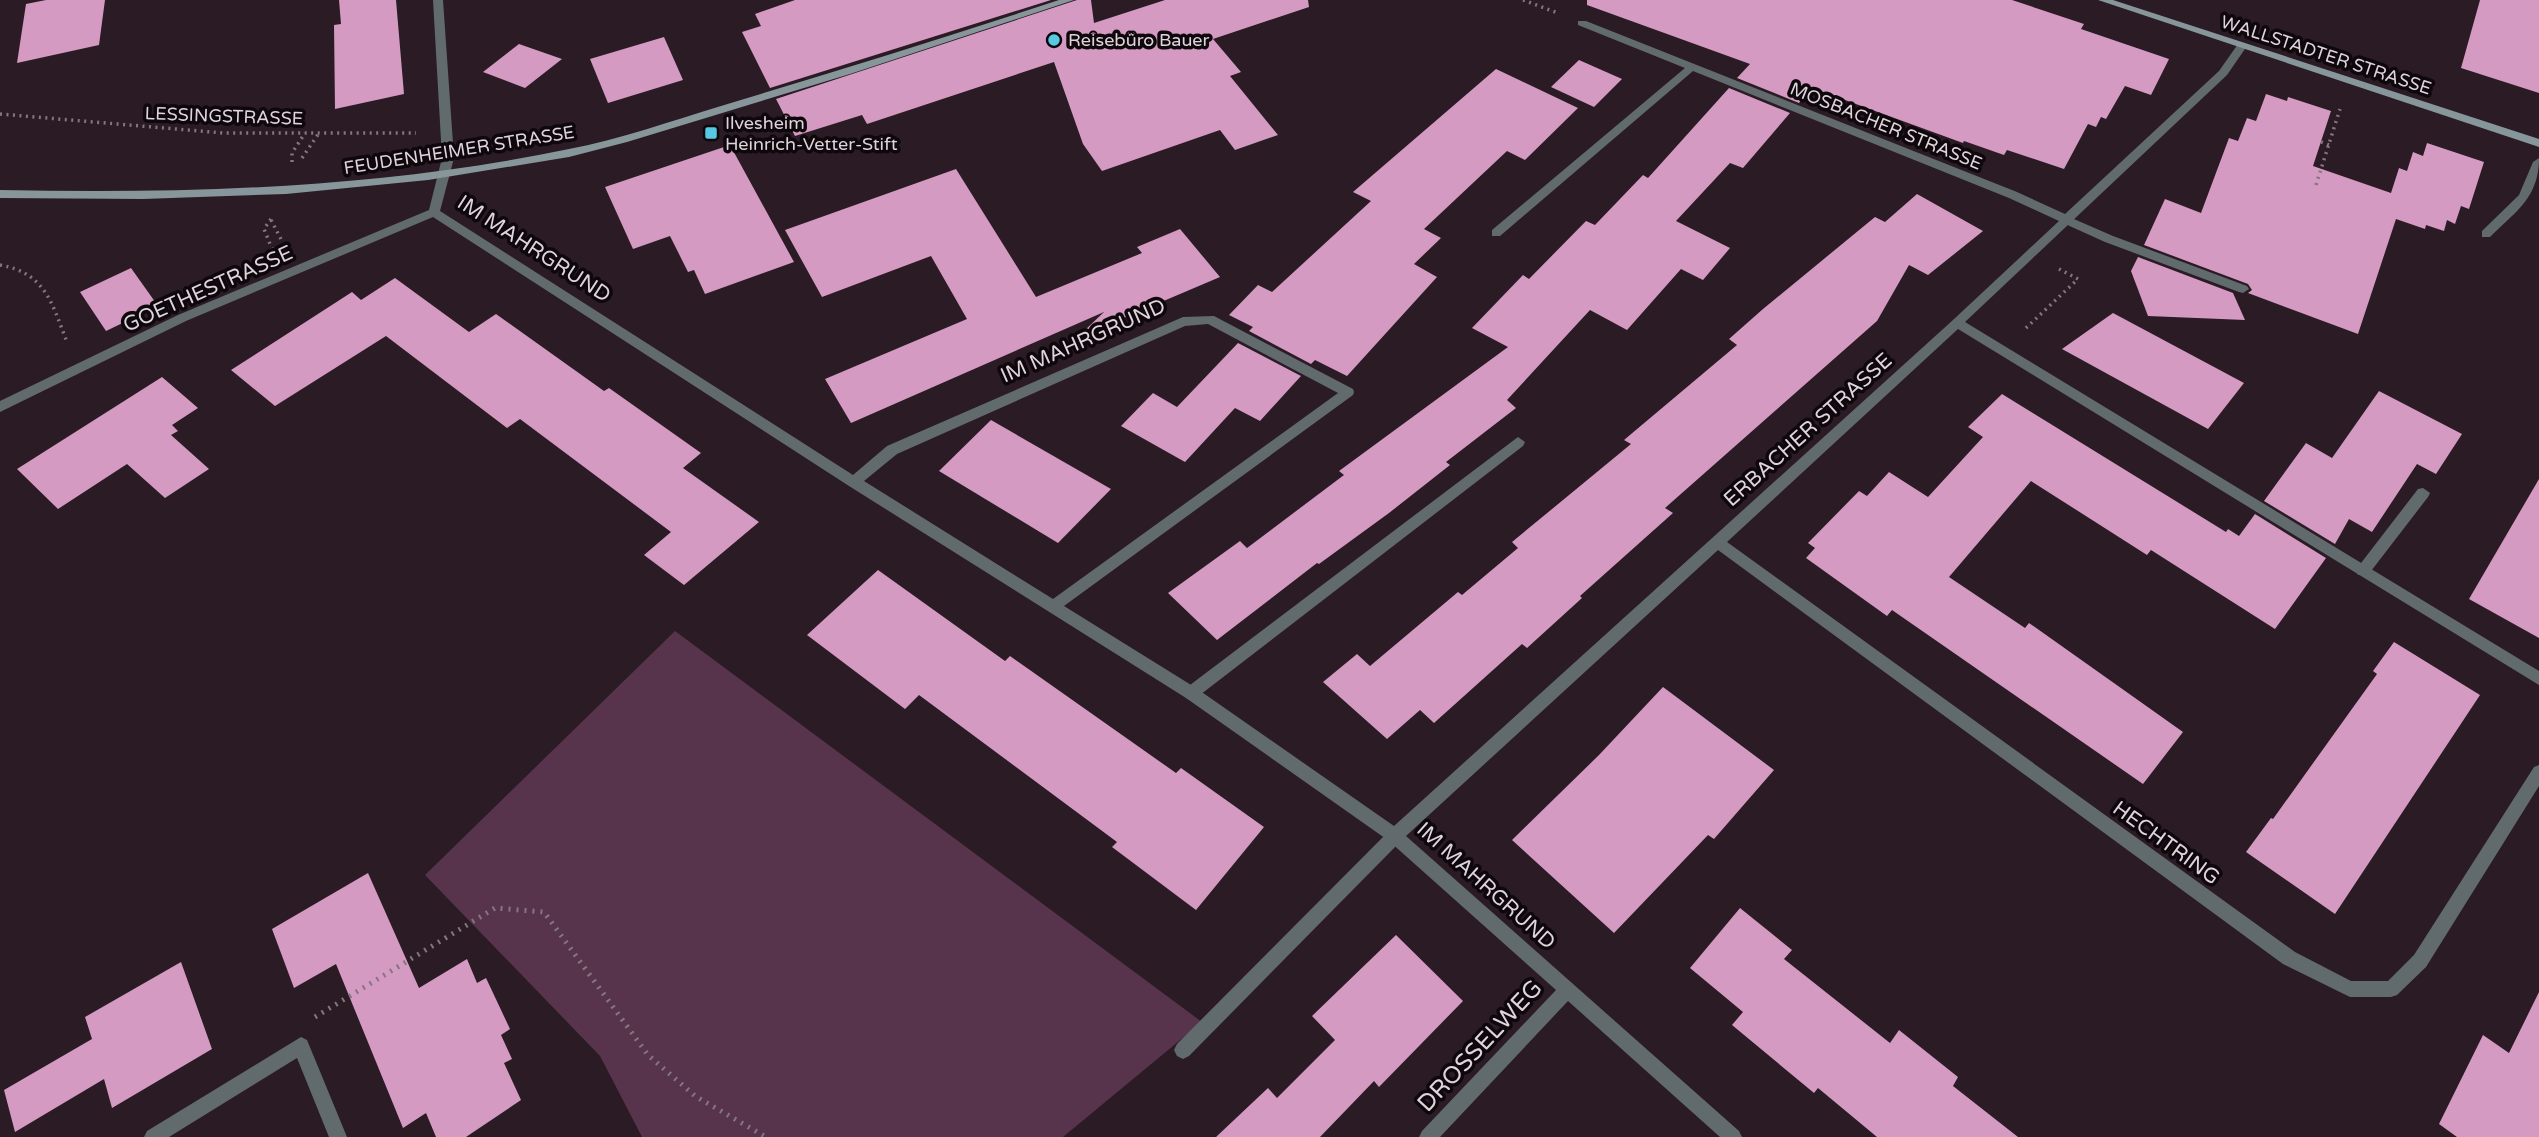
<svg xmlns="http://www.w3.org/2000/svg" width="2539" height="1137" font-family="'Varela Round',sans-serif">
<rect width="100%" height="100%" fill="#2a1b25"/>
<path fill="#57334c" d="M675,631L1202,1022L1063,1137H642L600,1056L425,875Z"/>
<g fill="#d59ac1">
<path d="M46,0H105L99,45L17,63L26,4Z"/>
<path d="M339,0H396L404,94L335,109L334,25L341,24Z"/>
<path d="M795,0H1051L770,88L742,32L761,26L755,14Z"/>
<path d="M1077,0H1091L1094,23L1165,0H1308L1309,7L1213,39L1241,72L1230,76L1278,135L1235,150L1220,130L1102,171L1083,144L1054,62L867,124L862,115L795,136L776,99Z"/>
<path d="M1587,0H2012L2084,24L2081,29L2169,59L2151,95L2125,86L2106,119L2101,117L2096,127L2088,124L2064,169L2007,150L2004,155L1964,141L1963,143L1812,88L1799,103L1737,78L1750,64L1587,5Z"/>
<path d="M2480,0H2539V93L2461,68Z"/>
<path d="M664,37L683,80L608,103L590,59Z"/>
<path d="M519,44L562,59L525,88L483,72Z"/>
<path d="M1579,60L1622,79L1594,107L1551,87Z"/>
<path d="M1496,69L1578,108L1525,160L1507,151L1424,229L1441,238L1414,264L1437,277L1347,376L1315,360L1311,364L1249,331L1253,327L1229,315L1258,285L1272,292L1371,201L1353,192Z"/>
<path d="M1729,88L1790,113L1743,168L1730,163L1676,221L1730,248L1703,280L1681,269L1627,330L1590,310L1507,400L1516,408L1446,462L1450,465L1389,513L1319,564L1317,563L1217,640L1168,593L1240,541L1247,548L1344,475L1339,471L1508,347L1472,328L1523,275L1529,279L1586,221L1595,225L1643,175L1648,178Z"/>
<path d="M2266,94L2287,101L2288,97L2331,111L2313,166L2391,193L2399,168L2407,171L2413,152L2423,156L2427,143L2484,162L2469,209L2461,206L2455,224L2447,220L2444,231L2426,225L2425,229L2396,219L2358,334L2248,293L2252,290L2248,284L2144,245L2165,199L2201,213L2229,138L2238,141L2247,118L2256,121Z"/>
<path d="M730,145L794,262L705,294L694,270L688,272L670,236L633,249L605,187Z"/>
<path d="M956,169L1036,297L1142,253L1137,247L1180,229L1220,277L1086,334L1084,331L1104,312L851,423L825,379L967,319L931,256L822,297L785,230Z"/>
<path d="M1917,194L1983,231L1928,275L1909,265L1877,321L1665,508L1673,513L1580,596L1582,598L1527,648L1522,644L1434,723L1420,710L1387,739L1323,682L1357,654L1370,666L1458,592L1462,595L1518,548L1512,542L1631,444L1624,440L1737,345L1729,339L1763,309L1875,217L1885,222Z"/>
<path d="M2138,257L2233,293L2245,320L2148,316L2131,271Z"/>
<path d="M131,268L158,306L106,331L80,292Z"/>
<path d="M395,278L469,332L496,314L604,391L609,388L701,453L683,468L759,522L684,585L644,555L671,532L520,419L507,428L386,336L275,406L231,370L352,292L361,300Z"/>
<path d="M2113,313L2244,383L2208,429L2062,349Z"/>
<path d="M1238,343L1301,376L1260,421L1235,408L1185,462L1121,426L1153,393L1177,407Z"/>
<path d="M162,377L198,408L172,425L178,431L171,435L209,469L165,498L127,464L58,509L17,469Z"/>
<path d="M2379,391L2462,434L2436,474L2417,464L2372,532L2349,519L2335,544L2264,501L2306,443L2332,458Z"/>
<path d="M2002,394L2226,532L2228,529L2239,536L2255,514L2326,558L2275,629L2151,550L2147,555L2031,481L1949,577L2025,628L2029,623L2183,732L2143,784L1892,610L1887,616L1806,558L1815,548L1808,543L1859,491L1867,496L1889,472L1928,497L1983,437L1968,427Z"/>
<path d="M991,420L1111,489L1058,543L939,471Z"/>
<path d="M2539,479V638L2469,599Z"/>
<path d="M878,570L1005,661L1010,656L1176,773L1181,768L1264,827L1196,910L1112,847L1117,842L919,695L905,709L807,635Z"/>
<path d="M2394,642L2480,695L2335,914L2246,852L2271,818L2273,819L2377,674L2373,671Z"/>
<path d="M1663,687L1774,770L1714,839L1708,835L1614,933L1512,840L1599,755Z"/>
<path d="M368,873L419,988L467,959L477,983L486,978L510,1029L501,1035L512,1059L504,1063L521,1100L466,1137H436L426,1113L403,1128L336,964L294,988L272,929Z"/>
<path d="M1740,908L1792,950L1784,959L1890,1043L1899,1030L1958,1077L1953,1086L2018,1137H1877L1818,1088L1814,1093L1732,1025L1743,1012L1690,968Z"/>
<path d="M1396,935L1463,1001L1379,1087L1374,1081L1320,1137H1216L1268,1088L1277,1098L1335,1040L1312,1016Z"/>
<path d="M181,962L212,1049L112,1108L104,1079L15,1132L4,1090L92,1039L85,1017Z"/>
<path d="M2539,992V1137H2457L2439,1124L2483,1035L2509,1053Z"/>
</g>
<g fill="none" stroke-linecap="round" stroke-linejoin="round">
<g stroke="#84777f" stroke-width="3.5" stroke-dasharray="2 4.5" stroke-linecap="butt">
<path d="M1523,0L1558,13"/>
<path d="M0,114L223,133H416"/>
<path d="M2321,142L2329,145"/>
<path d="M302,158L319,133"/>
<path d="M292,162V153L305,133"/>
<path d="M2316,185L2340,109"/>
<path d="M271,219L264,229L272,249"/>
<path d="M271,220L283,243"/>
<path d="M0,265C46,273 52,304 67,342"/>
<path d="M2026,328L2078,279L2059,269"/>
</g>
<path stroke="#84777f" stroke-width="5" stroke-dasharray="2 6" stroke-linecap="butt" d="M315,1017L495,908L544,912L648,1055L695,1096L766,1137"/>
<g fill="#616b6e" fill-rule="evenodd">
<path d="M2539,158C2539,198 2516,211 2490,237H2482V231L2519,195L2533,162Z"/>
<path d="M2067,216L2113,236L2247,286L2249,289L2243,293L2239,292L2105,242L2063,223L2061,220Z"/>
<path d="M1518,437L1525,442L1523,446L1196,698L1191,700L1186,698L1184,693L1186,688Z"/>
<path d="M2423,488L2430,493L2428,497L2368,575H2358L2356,571L2358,567L2418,489Z"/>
<path d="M1395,829L1401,831L1403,836L1401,841L1189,1056L1183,1059L1177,1056L1174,1050L1177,1044L1389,831Z"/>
</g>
<g fill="#616b6e" fill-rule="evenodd">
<path d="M433,0H443L454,158L440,211L853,475L887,446L1183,317L1214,316L1353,389L1354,392L1353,395L1064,606L1196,688L1394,826L1953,320L2059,221L2009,198L1693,71L1500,236H1492V230L1685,68L1578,25V21H1586L2017,192L2065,214L2219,71L2238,44H2246L2247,46L2227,75L1965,322L2539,671V685L1958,329L1727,542L2295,952L2351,981H2388L2414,955L2534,767L2539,765V786L2426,967L2397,995L2391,997H2350L2283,964L1718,550L1406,836L1739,1131L1742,1137H1720L1568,1001L1440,1137H1419L1422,1131L1556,990L1389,841L1186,698L849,486L433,217L186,321L0,412V401L178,315L429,210L442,158ZM1208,324L1338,393L1053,599L864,481L897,454L1185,326Z"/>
<path d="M301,1037L307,1040L347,1137H329L297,1058L169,1137H144L147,1131Z"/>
</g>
<g fill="#86969a" fill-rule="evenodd">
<path d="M1059,0H1074L850,74L627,142L569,157L428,180L286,194L143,199L0,198V190C191,194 382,188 569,149C621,139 671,121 721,106C834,72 947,37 1059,0Z"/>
<path d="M2098,0H2113L2539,139V147Z"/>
</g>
</g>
<g fill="#57c9e2" stroke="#0e080c" stroke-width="2.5">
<circle cx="1054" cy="40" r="7"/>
<rect x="704" y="126" width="14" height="14" rx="3.5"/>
</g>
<g text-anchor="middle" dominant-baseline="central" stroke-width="7" stroke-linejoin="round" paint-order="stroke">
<g font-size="18" fill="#dfd4db" stroke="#0e080c" text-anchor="start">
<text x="1068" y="40">Reisebüro Bauer</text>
<text x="725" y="123">Ilvesheim<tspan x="725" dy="21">Heinrich-Vetter-Stift</tspan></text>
</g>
<g font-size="18" fill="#dfd4db" stroke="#0e080c">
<text transform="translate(2326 55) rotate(18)">WALLSTADTER STRASSE</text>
<text transform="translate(224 116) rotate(2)">LESSINGSTRASSE</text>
<text transform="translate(1886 126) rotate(22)">MOSBACHER STRASSE</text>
<text transform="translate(459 150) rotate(-9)">FEUDENHEIMER STRASSE</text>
</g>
<g font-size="21" fill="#dfd4db" stroke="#0e080c">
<text transform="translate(534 249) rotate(33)">IM MAHRGRUND</text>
<text transform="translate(208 289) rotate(-24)">GOETHESTRASSE</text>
<text transform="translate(1083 341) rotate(-24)">IM MAHRGRUND</text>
<text transform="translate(1808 430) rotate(-42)">ERBACHER STRASSE</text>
<text transform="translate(2166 843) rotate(36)">HECHTRING</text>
<text transform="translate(1486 886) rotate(42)">IM MAHRGRUND</text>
</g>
<g font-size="24" fill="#dfd4db" stroke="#0e080c">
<text transform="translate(1480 1046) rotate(-47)">DROSSELWEG</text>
</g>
</g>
</svg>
